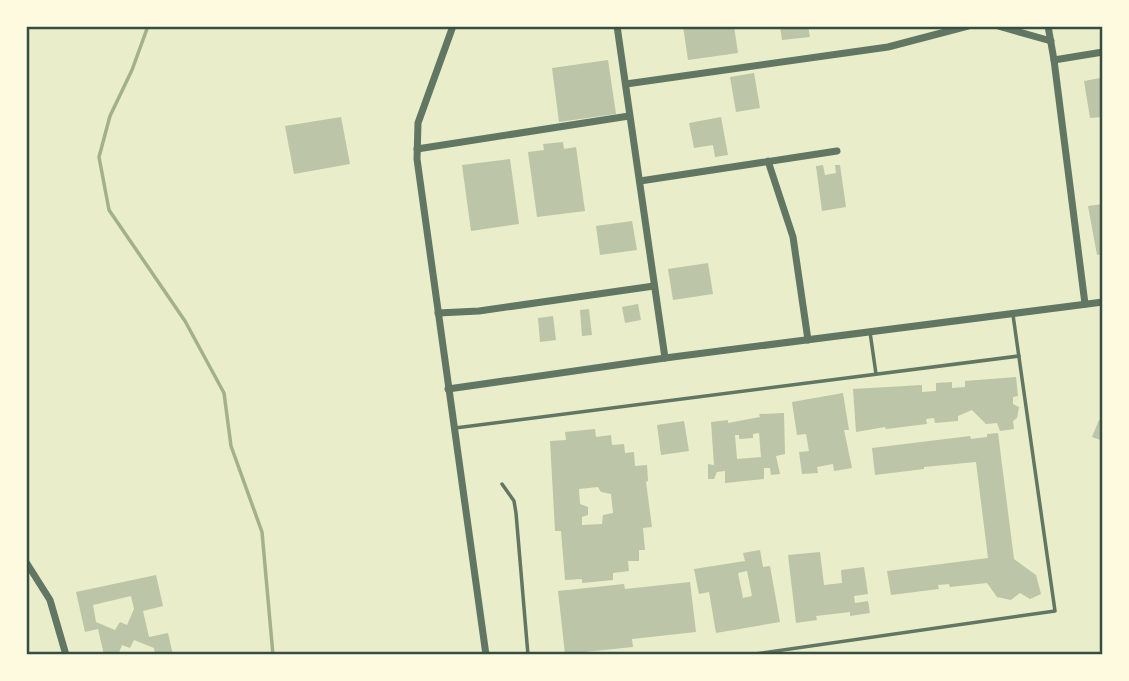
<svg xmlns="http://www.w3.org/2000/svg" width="1129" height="681" font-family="'Varela Round',sans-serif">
<rect width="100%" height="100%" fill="#e9edc9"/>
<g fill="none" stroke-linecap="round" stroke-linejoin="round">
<path stroke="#a3b18a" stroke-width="3.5" d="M148,26L132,70L110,116L99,157L109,210L185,321L224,393L231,446L262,532L273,655"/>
</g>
<g fill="#bcc5a7" fill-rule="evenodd">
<path d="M683,26H734L738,53L688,60Z"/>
<path d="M780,26H808L810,37L782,40Z"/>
<path d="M608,60L616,114L559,122L552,68Z"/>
<path d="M754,73L760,108L736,112L730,77Z"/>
<path d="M1100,78L1103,117L1090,118L1084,81Z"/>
<path d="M341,117L350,164L294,174L285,126Z"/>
<path d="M721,117L728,155L715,157L713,145L694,148L689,123Z"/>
<path d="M563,142L564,149L576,147L585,211L537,217L528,152L544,150L543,144Z"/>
<path d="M510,159L519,224L471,231L462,165Z"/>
<path d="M823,165L825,175L836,173L835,165H840L846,207L822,211L816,166Z"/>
<path d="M1103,204V254L1097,255L1088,206Z"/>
<path d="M632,221L637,250L600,255L596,226Z"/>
<path d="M708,263L713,294L673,300L668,269Z"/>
<path d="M638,304L641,320L625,323L622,307Z"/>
<path d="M589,309L592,335L582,336L580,310Z"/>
<path d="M553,316L556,340L540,342L538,318Z"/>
<path d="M1016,377L1018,396L1013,397V404L1019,407L1017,418L1013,421L1014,429L1000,431L997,423L986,424L972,410L958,416V421L935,423L934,418L926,419L927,424L886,429L885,427L856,432L853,389L922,385V392L936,391V383L952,382V388L965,387V381Z"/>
<path d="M843,393L849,430H844L852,468L834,471L833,464L817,467L818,473L802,474L799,452L809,451L806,434L797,435L792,402Z"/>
<path d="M784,413L785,454L776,456L780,474L771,475L770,468H764V479L725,483V471L717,472L714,479H708V464L714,465L711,422L728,420V423L760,417L759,414ZM759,433L761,457L737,459L735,435H739V439L753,438V434Z"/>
<path d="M1099,420L1103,421V441L1092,437Z"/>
<path d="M684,421L689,451L661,455L657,425Z"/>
<path d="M595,429L596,437L611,435L612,445L624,444L625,453L634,452L635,466L647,465L648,481L646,482L652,527L643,528L645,550H639V561H628L629,571L613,573V580L582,583V579L565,580L561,531H555L550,441L566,440L565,432ZM598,487L601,492L611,494L613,513L603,515L602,524L582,525V517L588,515V507L580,504L579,489Z"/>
<path d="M998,433L1014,559L1036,575L1041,594L1030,599L1020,593L1011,600L997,597L987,583L950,587L949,584L938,585L939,589L891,595L887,571L988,558L976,462L924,467V469L875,475L872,448L970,436L971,439L987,437V434Z"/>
<path d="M760,550L763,567L770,566L780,622L716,633L709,592L699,594L694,569L745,561L743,553ZM747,571L752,596L743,598L738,573Z"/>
<path d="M820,552L824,585L842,583L841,570L864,567L868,594L854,596L855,603L868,601L870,613L850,616V612L816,616L817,620L796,623L788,555Z"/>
<path d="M156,575L163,606L143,611L149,637L168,633L173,655H155L154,648L134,640L130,648L122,645L118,655H104L98,629L85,632L76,592ZM131,596L134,609L127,625L120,622L115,630L96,622L93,605Z"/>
<path d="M690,582L696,632L632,639L633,647L565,654L558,591L624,584L625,589Z"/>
</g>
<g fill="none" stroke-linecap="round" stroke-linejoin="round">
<g stroke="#617663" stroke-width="3.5">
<path d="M870,332L876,374"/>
<path d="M455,428L1019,356"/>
<path d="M502,484L514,501L516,513L528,655"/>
<path d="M748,655L1055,611L1013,315"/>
</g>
<g stroke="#617663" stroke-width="7">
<path d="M453,26L418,123L417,159L486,655"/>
<path d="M617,26L665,358"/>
<path d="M998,26L1051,41"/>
<path d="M1048,26L1054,60L1085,304"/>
<path d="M1054,60L1103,52"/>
<path d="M626,84L888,47L968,26"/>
<path d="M417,149L629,116"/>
<path d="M768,161L793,237L808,340"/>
<path d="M640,181L837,151"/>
<path d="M438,313L479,311L654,286"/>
<path d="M448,389L665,358L1103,302"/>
<path d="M26,562L50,600L66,655"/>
</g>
</g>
<rect width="1129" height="681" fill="none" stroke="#fefae0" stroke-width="56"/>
<rect x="28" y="28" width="1073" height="625" fill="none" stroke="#344e41" stroke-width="2.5"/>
</svg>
